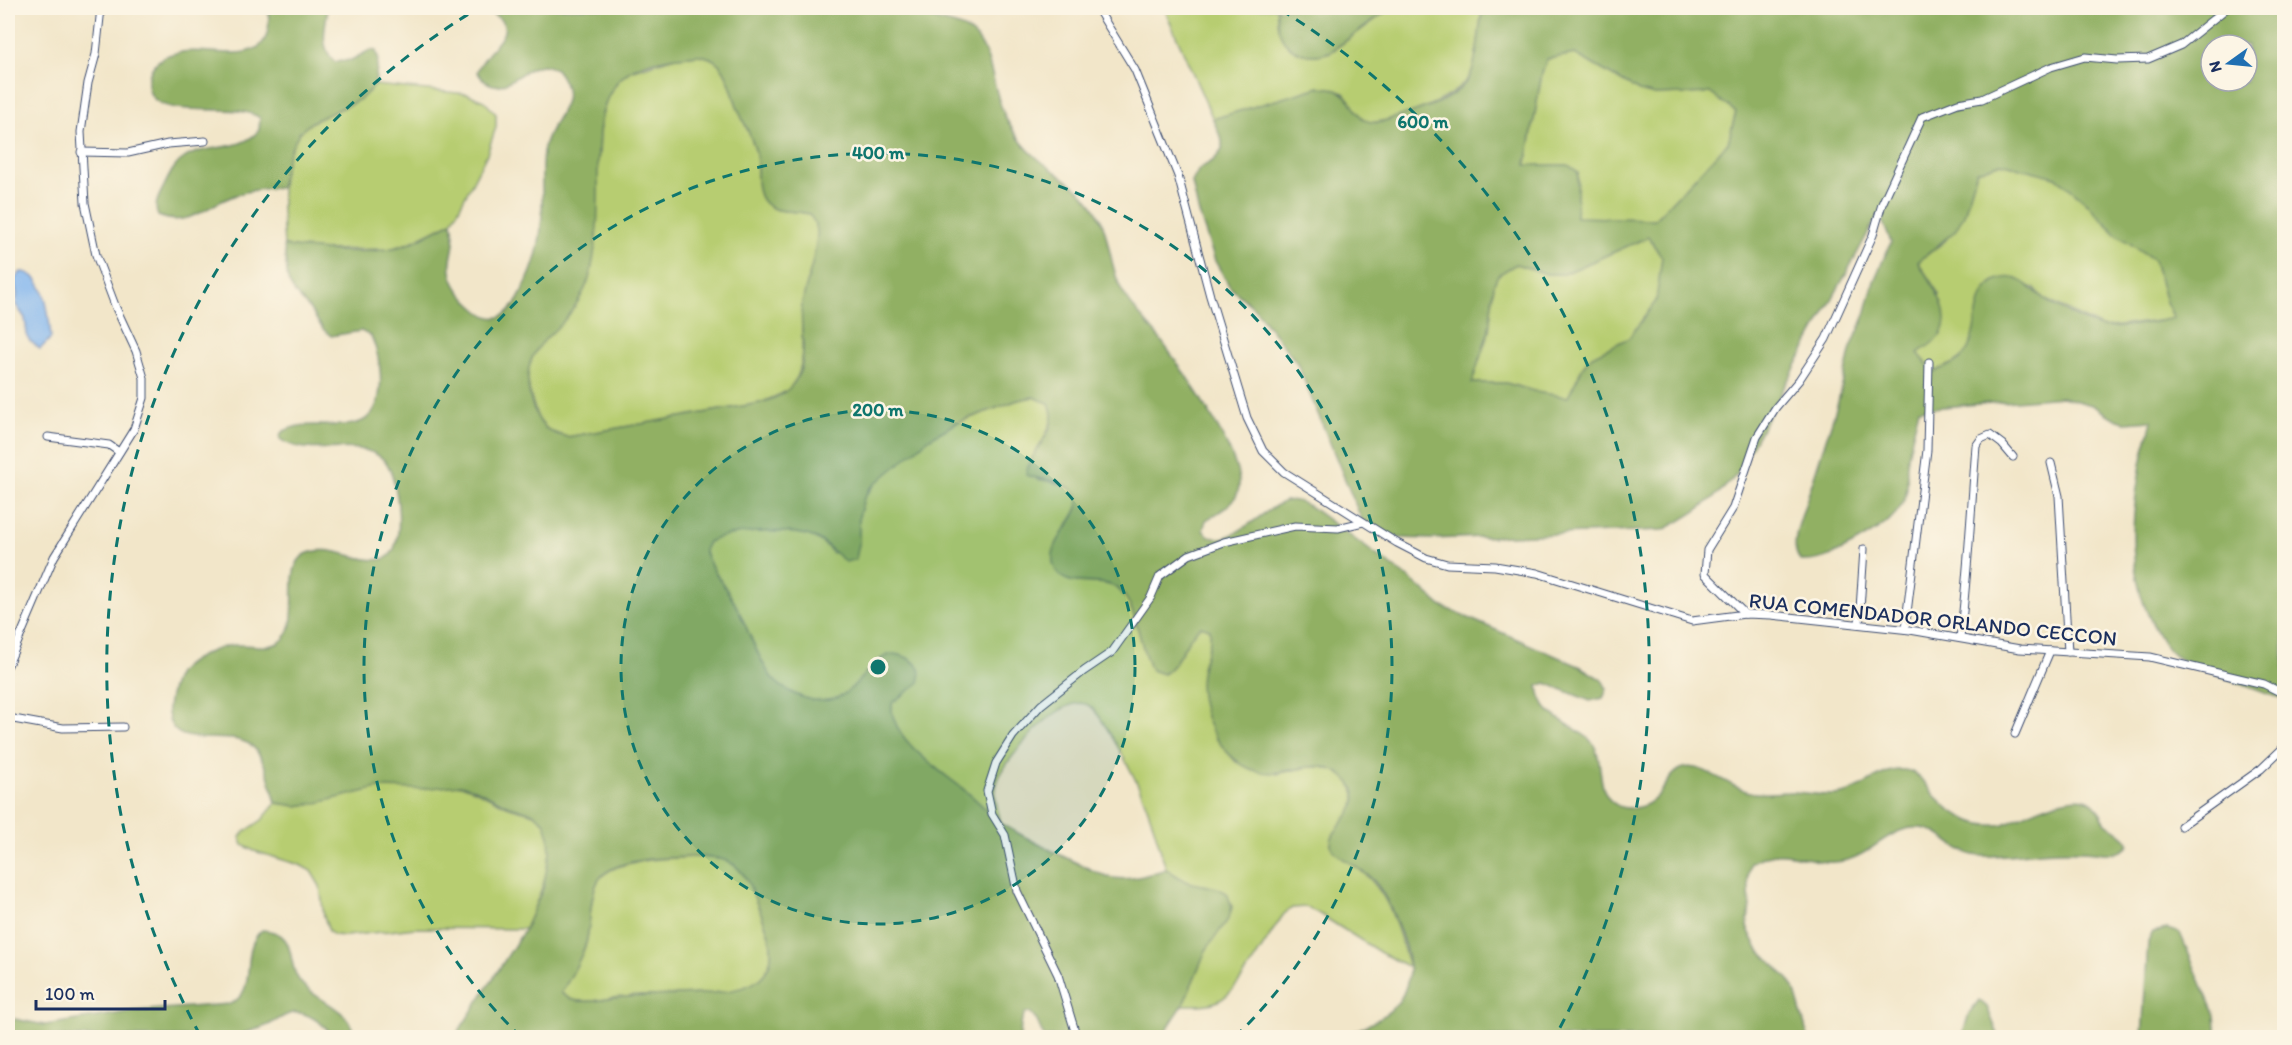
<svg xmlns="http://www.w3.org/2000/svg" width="2292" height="1045" font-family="Itim,sans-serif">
<rect width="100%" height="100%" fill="#fcf5e5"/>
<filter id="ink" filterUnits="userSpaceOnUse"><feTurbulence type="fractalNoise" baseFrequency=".0167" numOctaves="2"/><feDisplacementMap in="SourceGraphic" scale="12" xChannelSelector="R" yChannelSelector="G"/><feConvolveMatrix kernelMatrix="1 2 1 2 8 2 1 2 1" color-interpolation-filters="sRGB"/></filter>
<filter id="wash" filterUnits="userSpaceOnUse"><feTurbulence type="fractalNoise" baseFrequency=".008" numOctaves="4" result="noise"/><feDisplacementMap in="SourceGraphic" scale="24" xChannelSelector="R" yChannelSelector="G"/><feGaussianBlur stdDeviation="1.35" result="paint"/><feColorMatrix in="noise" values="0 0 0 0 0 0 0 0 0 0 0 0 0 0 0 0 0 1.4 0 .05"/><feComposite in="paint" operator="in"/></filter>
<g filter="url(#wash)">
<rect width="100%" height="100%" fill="#f2e6c9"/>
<g fill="#b7cd71" stroke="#697e68" stroke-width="1.5">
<path d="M1164,8H1277C1277,42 1295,63 1331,52L1391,8H1480L1482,11C1479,29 1478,55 1472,71C1461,99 1399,119 1371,123L1361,118L1344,93L1319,87L1213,119Z"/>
<path d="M1575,54L1639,91L1655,95L1710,93L1736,112L1728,143L1655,219L1576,218L1578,172L1568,165L1526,166L1542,73L1547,59Z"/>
<path d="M699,55C707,56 713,58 719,64C730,76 733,97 739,111C745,126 753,138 756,154C759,170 753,191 765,203C778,215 794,209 809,214L815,222L818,233L802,319V360L798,376L788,391L760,403L567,437L549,431L538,419L530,394L528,380L529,362L541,343L562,322L599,155L601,120L607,98L619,80L630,71L675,57Z"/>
<path d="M375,85L468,94L484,101L496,114V127L487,154L452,222L411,242L390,249L320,250L284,246C282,207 273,147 312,122C326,113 344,110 358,100C365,96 370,90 375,85Z"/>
<path d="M2001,163L2056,177L2086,202L2116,234L2154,260L2166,302L2174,319L2103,328L2044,299L2034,288L1996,280C1971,299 1983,335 1963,357C1957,363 1942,368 1934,372L1918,353L1941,335L1939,294L1918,262L1945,241L1964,215L1977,171Z"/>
<path d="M1648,237L1662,257L1657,301L1629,338L1592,356L1584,365L1568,397L1541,393L1506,383H1471L1489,330L1494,284L1498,274L1516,264L1547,274H1564Z"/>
<path d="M1033,397L1049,403C1057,420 1047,428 1042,444C1038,455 1038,468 1036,479C1131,492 1036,532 1056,570C1067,592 1102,575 1119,590C1138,607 1139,647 1151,670L1163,674C1181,663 1184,639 1201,626L1210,629L1211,640L1202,668L1215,737L1236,762L1277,774L1307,767H1322L1339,772L1348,780L1355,793V803L1350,814L1334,834L1342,858C1388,882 1395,921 1409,967L1381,953L1318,913L1306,907L1292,908L1284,914C1269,934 1240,990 1220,1000C1209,1006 1195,1005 1183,1005L1206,950L1229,918L1217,888L1187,882L1166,869C1159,846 1153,821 1144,799C1138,783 1101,711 1088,705C1062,691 1003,761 997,783C993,796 998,810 1001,823C990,813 979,802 967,792C942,772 888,739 892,703L918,683C919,680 921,677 920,674C919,659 896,650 884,657C858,672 852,706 813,700C800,698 782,689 773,679C759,662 747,626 736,605C726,586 711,571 704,550L708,542C732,530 791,528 815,538C822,541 828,548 833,553L859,544V516L864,498L878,480L930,438L957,423L1018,400Z"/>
<path d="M461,785C478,790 491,799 507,806C519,811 537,811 545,823C563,848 536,904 525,929L415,928L346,936L334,935L329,931L324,917L320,886L311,871L300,865L254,851L243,845L240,837L243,833L262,820L276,803L297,806L378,788Z"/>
<path d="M699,857C709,858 722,857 731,863C746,872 751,888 757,904C767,927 783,960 758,980C734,999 655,994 623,997C607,998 588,1004 573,1000C569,999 564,995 561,993C570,977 580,961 586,944C591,926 589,890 601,877C619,858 675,858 699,857Z"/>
</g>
<g fill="#91b063" stroke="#567060" stroke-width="1.5" fill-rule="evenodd">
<path d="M268,8H328C325,28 319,47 335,62L351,60L370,50L376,51L378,58L375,85L361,99L312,122L299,133L288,155L280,188C261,188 242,191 224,200C201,211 185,227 158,216C153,205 159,196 164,186C169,176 174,165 183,159C206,142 240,154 259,130L260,118C234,98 147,127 148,82C149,73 153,64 161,59C198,34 278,85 268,8Z"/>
<path d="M477,8H918L919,12C936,25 960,20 976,37C994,58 993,97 1008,122C1015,134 1025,148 1036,157C1053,172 1074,182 1089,200C1111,226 1107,260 1121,289C1131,307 1147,323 1160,339C1180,366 1242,454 1239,486C1238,503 1219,512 1206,520L1203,530C1222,558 1265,506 1286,501C1295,499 1302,502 1309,506L1415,583L1441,606L1581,667L1602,680L1607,689L1603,698L1590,701L1546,683L1538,686C1540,717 1569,721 1589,739C1607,756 1593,791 1615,804C1621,808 1625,808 1632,808C1665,806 1663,774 1684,768C1703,762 1734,792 1756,793C1767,794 1777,792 1788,792C1806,791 1823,798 1842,794C1864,790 1882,767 1905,770C1918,771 1927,787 1935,796C1952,814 1978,830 2004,824C2023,816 2075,787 2093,803C2099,808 2101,817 2106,823C2115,831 2125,833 2129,845C2120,855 2109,854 2096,852C2070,849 2045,851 2019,854C2004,855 1988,858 1973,855C1954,851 1942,830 1921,828C1889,825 1872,856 1843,861C1808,868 1787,840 1751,863L1748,876L1750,906L1747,927L1758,949L1789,980L1794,988L1808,1037H1342C1361,1028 1386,1019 1399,1001C1405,993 1410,976 1409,966C1406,943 1389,895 1372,879C1363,870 1336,856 1332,849C1322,827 1378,808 1345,778C1308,743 1269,805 1222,746C1206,727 1196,693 1202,668C1205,654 1212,645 1210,629L1201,626C1184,639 1181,663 1163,674L1151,670C1139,647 1138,605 1118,589C1102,575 1066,592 1055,569C1040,537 1100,512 1070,488C1058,479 1039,480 1026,475C1029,449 1062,431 1049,403L1033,397L1018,400L956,423L930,438L869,489L864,498L859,516V544L856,559L846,562C836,555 826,543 816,538C791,528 732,530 708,542L704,550C711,571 726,586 736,606C747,626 759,662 773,679C782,689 800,698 813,700C852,706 858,672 884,657C896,650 919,659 920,674C921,677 919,680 919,683L892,703C888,740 945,773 969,794C981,803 991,817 1004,825C1036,844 1072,861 1107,877C1130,882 1143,876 1166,869L1187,882L1217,888L1227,893L1232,907L1229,918L1206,950L1183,1005L1167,1029L1164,1037H1044L1037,1021L1030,1013H1025L1021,1023L1020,1038L455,1037L525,929L543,888L550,852L549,837L545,823L533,813L509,806L477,790L461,785L420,789L378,788L317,803L297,806L276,803C271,786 267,763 255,749C234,724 170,758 168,711C168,701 173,680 179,672C190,659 219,646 235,645C250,644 267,650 280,642C306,624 279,568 306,554C330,542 358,564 383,559C408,555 399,474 384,460C361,436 307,460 280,439L281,433C313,411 369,447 379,396C383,377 379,354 371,336L361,331L331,336L323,329L309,308L295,293L288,281L284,246C323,250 374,257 410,243C425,237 438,228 452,222C453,229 455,237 454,244C453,253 449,263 451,271C453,287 468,302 479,311C489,319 499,320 508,312C517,304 522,292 527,281C541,251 543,221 542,188C542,174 541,160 544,147C551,116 583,103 556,69C552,68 546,65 542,65C518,67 500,105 477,72C486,45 534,26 477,8ZM699,55C707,56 713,58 719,64C730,76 733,97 739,111C745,126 753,138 756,154C759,170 753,191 765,203C777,215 794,209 809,214C814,221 818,226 817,235C816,259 806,281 802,304C799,327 809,357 797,378C789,393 775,398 760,403L567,437C562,435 555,434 550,431C535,423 528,395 528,378C528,352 545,340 562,323C575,308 586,291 591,272C596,248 598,223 598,199C599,161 592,112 618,81C636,60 674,57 699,55ZM699,857C709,858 722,857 731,863C746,872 751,888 757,904C767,927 783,960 758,980C734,999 655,994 623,997C608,998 588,1004 573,1000C569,999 565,995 561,993C571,977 580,961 586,943C591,925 589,890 601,877C620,856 673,858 699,857Z"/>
<path d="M1277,8H1391L1330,52C1296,63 1274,42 1277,8Z"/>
<path d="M1480,8H2284V699C2261,693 2239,683 2216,674C2202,669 2186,664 2174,655C2163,646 2158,633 2151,621C2126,569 2131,511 2143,455C2145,444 2150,432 2152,420L2125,422L2117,420L2092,405L2062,397L1919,409C1915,427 1909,446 1907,464C1906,471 1908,479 1907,487C1905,516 1875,532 1852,545C1835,554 1821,562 1801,561C1793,552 1795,542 1797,530L1838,402L1851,348L1865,315L1874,281L1891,242L1879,213L1737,474C1716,499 1692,516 1663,530L1430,539L1399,538L1363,523L1297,363L1255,309L1230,287L1215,261L1198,210L1192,182L1199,169L1214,160L1222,150V141L1213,119L1319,87C1362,86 1347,127 1381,122C1411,111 1460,104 1472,71C1478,54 1479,29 1482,11ZM2211,45H2247V81H2211ZM1575,54L1639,91L1655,95L1710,93L1736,112L1728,143L1655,219L1576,217L1578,172L1568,165H1526L1542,73L1547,59ZM2001,163L2056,177L2086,202L2116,234L2154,260L2166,302L2174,318C2161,321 2111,330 2101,327C2090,324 2053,306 2044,299C2030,288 2017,271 1997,280C1970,292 1981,339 1962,357C1956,364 1942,368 1934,372L1918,353C1925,348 1936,342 1940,335C1956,312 1929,281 1918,262L1955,231L1964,215L1977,171ZM1648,237L1662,257L1656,301L1629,338L1592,356L1584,365L1568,397L1541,393L1506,383H1472L1489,330L1494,284L1498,275L1516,264L1547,274H1564Z"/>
<path d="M2167,929L2180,933L2215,1016L2217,1037H2142L2148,942L2153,932Z"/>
<path d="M262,930C302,932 283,965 303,985C320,1003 352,1009 354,1037H333C326,1025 304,1008 289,1014C280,1017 273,1024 263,1027C254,1031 244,1031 237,1037H8L9,1018L45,1025L134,1011L230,1004C260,991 238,950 262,930Z"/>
<path d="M1979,1000L1987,1007L1999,1037H1962L1969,1013Z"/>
</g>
<path fill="#81b5ef" stroke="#4e72a6" stroke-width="1.5" d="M21,272C47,272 49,319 51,338L40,349L29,340L27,334L25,318L16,305L17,294L14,280Z"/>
</g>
<g filter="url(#ink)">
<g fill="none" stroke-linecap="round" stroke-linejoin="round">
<g stroke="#3b4a6e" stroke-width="9">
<g id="minor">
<path d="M1097,8L1135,70L1178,176L1210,296L1247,418L1263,451L1284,472L1397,543L1426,558L1447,564L1495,566L1537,573L1692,621L1745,614L1771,615L1910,630L2020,649L2150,657L2264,684L2284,694"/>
<path d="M81,152L128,153L168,144L205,141"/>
<path d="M48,437L109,445L119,452"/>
<path d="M2051,463L2059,496L2068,652"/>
<path d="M1745,614L1705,574L1707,550L1733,508L1757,437L1776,407L1799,380L1826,339L1873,235L1882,204L1922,117L1958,103L1982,99L2051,67L2085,57L2117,60L2148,59L2181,45L2227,8"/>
<path d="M1859,624L1864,549"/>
<path d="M1905,629L1927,450L1929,362"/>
<path d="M1960,638C1968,575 1971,511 1976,446L1981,439L1990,435L2002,444L2013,457"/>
<path d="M8,665L54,557L134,429L144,398V378L136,351L116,308L96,255L85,203L81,132L88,83L96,54L101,8"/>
<path d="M8,718L63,728L123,727"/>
<path d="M2015,734L2050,651"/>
<path d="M2181,826L2261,769L2284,747"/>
<path d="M1077,1038L1058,975L1017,891L1005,835L992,814L987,791L996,763L1013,736L1041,705L1084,671L1112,652L1151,597L1160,576L1189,555L1224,542L1295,526L1338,528L1363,522"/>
</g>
</g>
<use href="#minor" stroke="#fff" stroke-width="7"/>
</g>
</g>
<circle cx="878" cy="667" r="257" fill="#0f766e" fill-opacity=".12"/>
<g fill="none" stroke="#0f766e" stroke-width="3" stroke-dasharray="10 8">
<circle cx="878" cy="667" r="257"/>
<path d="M521 1037A514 514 0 1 1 1235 1037"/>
<path d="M200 1035A771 771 0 0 1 475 10M1281 10A771 771 0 0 1 1556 1035"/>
</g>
<g text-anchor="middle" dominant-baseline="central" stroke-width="5" stroke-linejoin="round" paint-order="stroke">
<g font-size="21" fill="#1b2f5e" stroke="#fcf5e5">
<text transform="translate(1933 619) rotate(6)">RUA COMENDADOR ORLANDO CECCON</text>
</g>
</g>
<circle cx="878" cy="667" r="9" fill="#0f766e" stroke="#fcf5e5" stroke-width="3"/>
<g font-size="18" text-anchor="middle" font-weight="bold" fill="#0f766e" stroke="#fcf5e5" stroke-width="5" stroke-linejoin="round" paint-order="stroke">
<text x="1423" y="128">600 m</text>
<text x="878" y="159">400 m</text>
<text x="878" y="416">200 m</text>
</g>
<rect width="2292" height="1045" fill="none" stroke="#fcf5e5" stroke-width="30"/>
<g transform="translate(2229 63) rotate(255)"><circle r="28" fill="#fcf5e5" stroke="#a2a6af" stroke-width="1.5"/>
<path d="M0-4.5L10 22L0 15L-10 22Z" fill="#1f6fb2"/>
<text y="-9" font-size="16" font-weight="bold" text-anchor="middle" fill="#1b2f5e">N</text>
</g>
<path d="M36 1000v9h129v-9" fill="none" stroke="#1b2f5e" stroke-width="3"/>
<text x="45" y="1000" font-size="18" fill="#1b2f5e" stroke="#fcf5e5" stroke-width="4.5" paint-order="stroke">100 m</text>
</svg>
